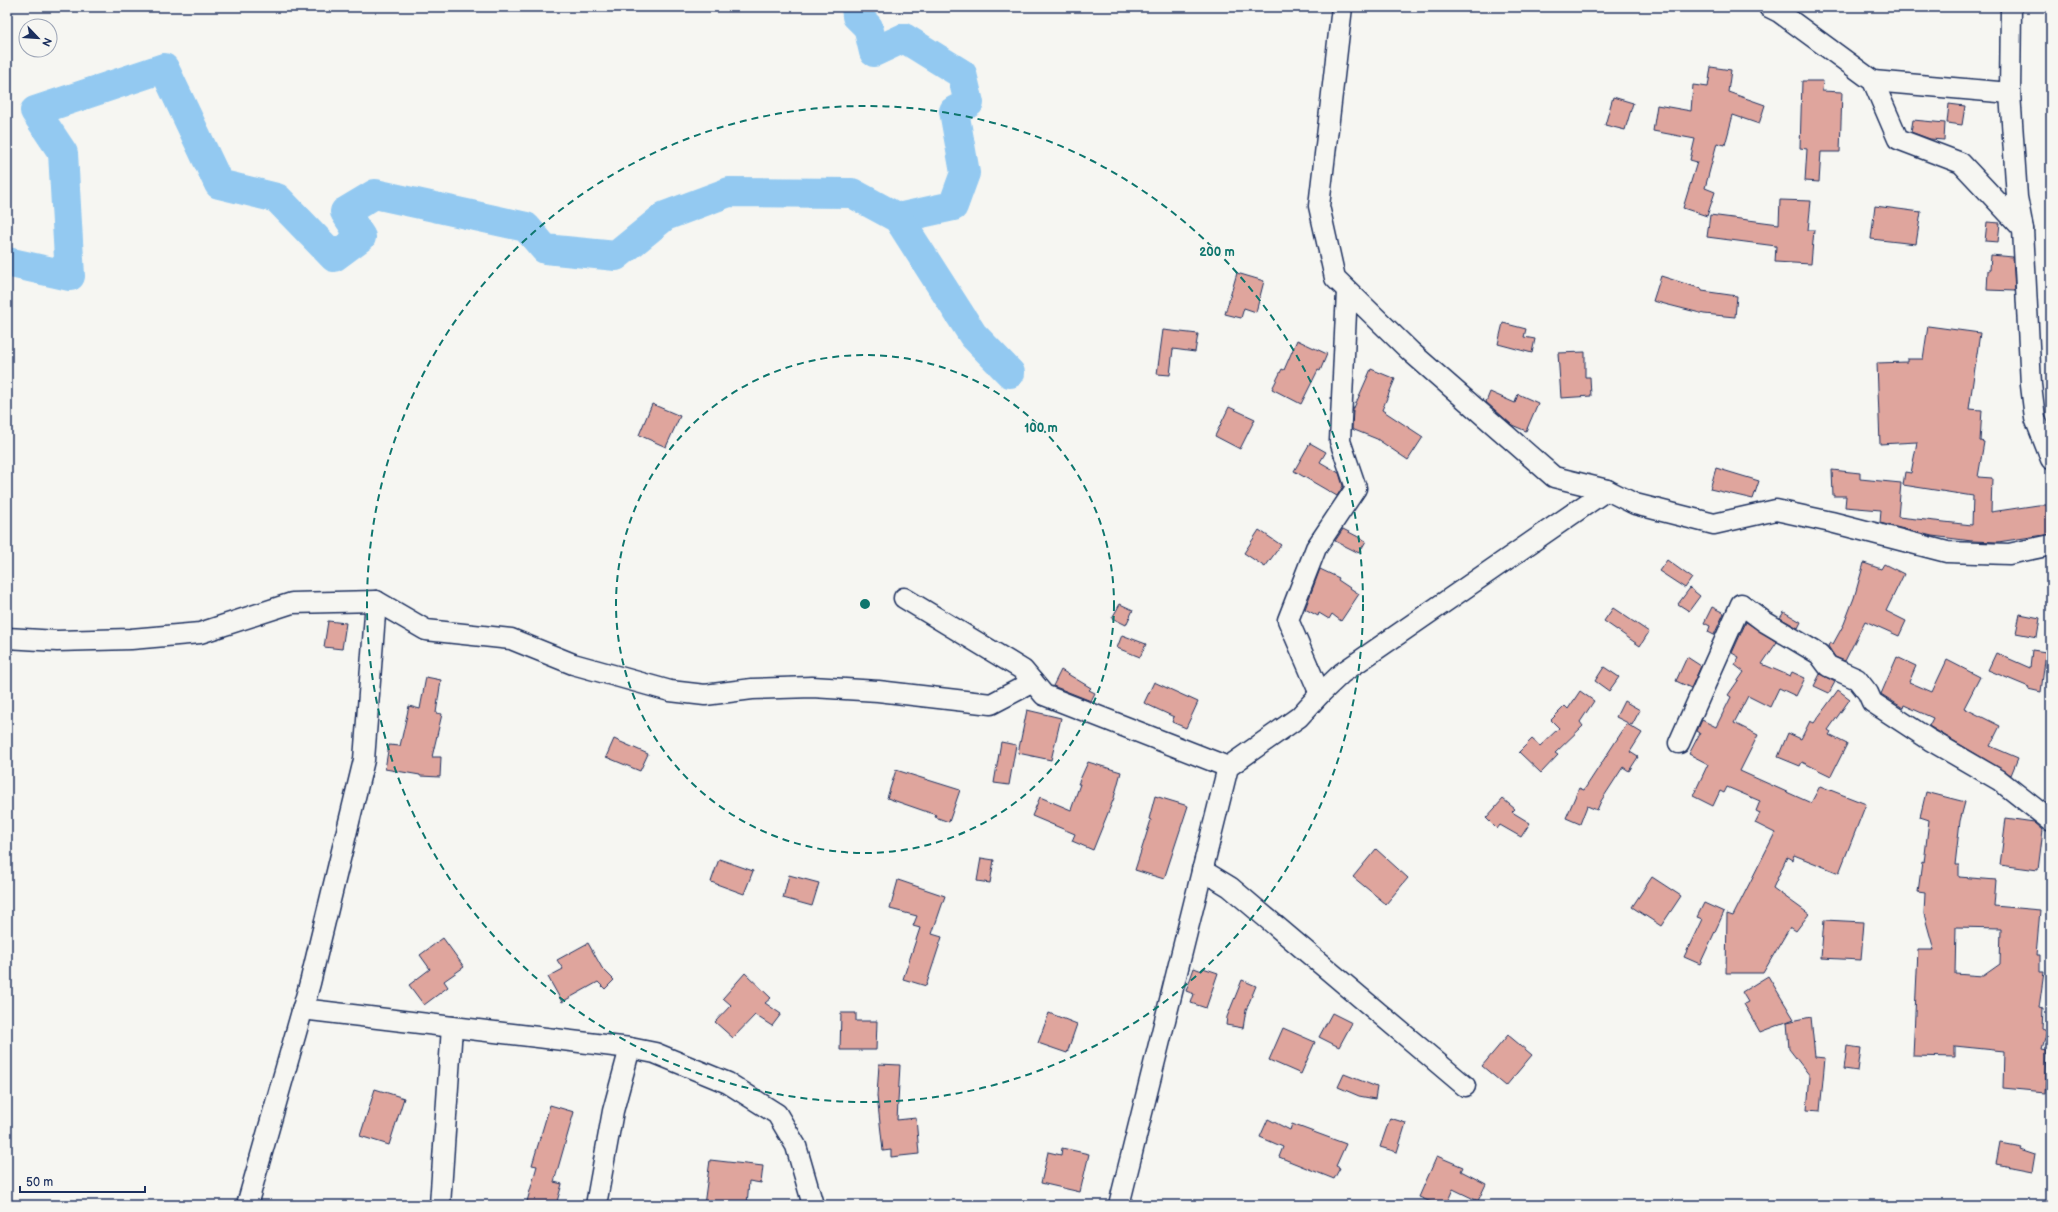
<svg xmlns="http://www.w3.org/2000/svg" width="2058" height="1212" font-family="'Balsamiq Sans',sans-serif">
<rect width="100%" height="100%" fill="#f6f6f2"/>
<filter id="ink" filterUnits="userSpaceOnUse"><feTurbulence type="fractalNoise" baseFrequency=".025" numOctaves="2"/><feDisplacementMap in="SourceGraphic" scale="8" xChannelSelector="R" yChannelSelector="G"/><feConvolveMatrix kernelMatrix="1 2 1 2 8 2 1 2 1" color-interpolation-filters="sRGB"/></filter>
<g filter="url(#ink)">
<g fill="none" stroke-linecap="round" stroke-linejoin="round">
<g stroke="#93c9f1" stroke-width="30">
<path d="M856,7L857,16L868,27L874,52L904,38L962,74L969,103L954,111L965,173L953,206L898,218"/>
<path d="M7,262L70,276L63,153L35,111L164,68L219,184L277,198L334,257L361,237L345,212L375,194L526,227L545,249L616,256L665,216L729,192L852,193L898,218L973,335L1010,373"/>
</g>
</g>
<g fill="#dfa59d" stroke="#1b2f5e" fill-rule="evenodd">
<path d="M1711,67L1731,70L1728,92L1765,105L1759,124L1733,115L1725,145L1717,143L1705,188L1715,192L1707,216L1683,208L1697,162L1690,160L1695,139L1653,131L1657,105L1691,111L1693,85L1708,87Z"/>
<path d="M1802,81H1823L1822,91L1842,92L1840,152H1821L1819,182L1805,181L1807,149L1800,148Z"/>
<path d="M1613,97L1633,103L1625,130L1605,125Z"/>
<path d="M1949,104L1965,106L1962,125L1947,123Z"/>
<path d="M1913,120L1945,123L1944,140L1930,139L1911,132Z"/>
<path d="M1780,200L1811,201L1808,230H1814L1811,264L1775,262L1776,246L1707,237L1710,215L1779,224Z"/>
<path d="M1875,206L1921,212L1916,244L1871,239Z"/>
<path d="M1987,222L2000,223L1998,242L1985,241Z"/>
<path d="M1991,255L2013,257L2015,291L1987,290L1988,270H1990Z"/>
<path d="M1237,273L1264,281L1256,312L1244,308L1241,318L1225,314Z"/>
<path d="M1661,276L1702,289V291L1737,296L1735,317L1704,314L1653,301Z"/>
<path d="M1503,323L1526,329L1524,337L1535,339L1532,353L1498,344Z"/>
<path d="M1928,326L1980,333L1969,409L1982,410L1980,441L1984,442L1978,477L1992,478L1991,512L2038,505H2048L2051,534L1998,542L1972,541L1932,536L1880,523L1881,510L1845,507L1846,496H1833L1832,470L1860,473V479L1901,483L1898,517L1972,525L1973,496L1903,485L1905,472L1911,473L1917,442L1880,444L1877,363L1907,362V359H1923Z"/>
<path d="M1163,330L1198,334L1195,352L1173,349L1170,375L1157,374Z"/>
<path d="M1297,340L1327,354L1320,371L1318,370L1301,404L1272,389L1282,369L1284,370Z"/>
<path d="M1585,352V377H1590L1591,396L1561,398L1558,353Z"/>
<path d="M1371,369L1395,379L1382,410L1423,437L1408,460L1377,439L1352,429L1353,410Z"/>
<path d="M1490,392L1515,403L1518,394L1538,403L1526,431L1512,425L1486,402Z"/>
<path d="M652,404L680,416L666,447L639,435Z"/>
<path d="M1229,407L1255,419L1240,449L1215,436Z"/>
<path d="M1310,443L1326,452L1320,462L1339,473L1343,486L1337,496L1294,471Z"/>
<path d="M1716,468L1759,481L1753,499L1710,489Z"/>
<path d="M1343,529L1366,541L1359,553L1335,541Z"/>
<path d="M1259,530L1281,545L1265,567L1244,553Z"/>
<path d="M1667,560L1692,578L1685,588L1659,571Z"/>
<path d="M1864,563L1881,569L1884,564L1904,574L1886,611L1906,621L1899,636L1865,621L1845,661L1835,657L1828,646L1830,642L1833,644L1844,624L1854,598Z"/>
<path d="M1320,569L1339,578L1338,580L1359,594L1341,621L1332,614L1329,619L1319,613L1318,616L1305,609Z"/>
<path d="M1690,588L1700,596L1689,611L1678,604Z"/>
<path d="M1120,604L1133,610L1126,625L1112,618Z"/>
<path d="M1712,607L1724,613L1714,635L1708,632L1710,626L1704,623Z"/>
<path d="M1613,608L1649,632L1640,646L1604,621Z"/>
<path d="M1784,612L1801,622L1798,628L1780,618Z"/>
<path d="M2020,614L2040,618L2037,637L2016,633Z"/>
<path d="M328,621L346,623L342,649L324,647Z"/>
<path d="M1746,622L1777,642L1762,664L1790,676L1792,672L1805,678L1796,696L1779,688L1770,707L1748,696L1734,723L1758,735L1740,771L1811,803L1820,786L1866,804L1839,873L1794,855L1792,860L1787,857L1773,888L1809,914L1796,931L1790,927L1763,973H1726L1727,914L1733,916L1775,833L1755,823L1760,813L1756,811L1760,801L1727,787L1724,793L1720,791L1713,806L1693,796L1708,764L1689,754L1700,733L1697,731L1702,720L1716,727L1731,697L1728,695L1744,672L1735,665L1739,657L1732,653Z"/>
<path d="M1122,635L1146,644L1140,657L1117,648Z"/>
<path d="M2032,650L2046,652L2041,692L2028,689L2029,687L1988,670L1996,653L2030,668Z"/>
<path d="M1687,657L1701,666L1691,688L1676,681Z"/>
<path d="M1897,657L1916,666L1909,682L1932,692L1947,660L1980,677L1964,708L2000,726L1990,746L2018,758L2011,775L1929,726L1933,718L1904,705L1903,708L1881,694Z"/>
<path d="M1604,667L1619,677L1609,691L1595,681Z"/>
<path d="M1061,670L1091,688L1089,690L1095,693L1091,701L1053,686Z"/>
<path d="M1820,674L1835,682L1829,693L1814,686Z"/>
<path d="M426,677L441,680L436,713L442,714L432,757H441L440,777L420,776V775L385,769L389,745L400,746L409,706L420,709Z"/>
<path d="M1154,682L1198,702L1186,728L1172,722L1174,717L1144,703Z"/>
<path d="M1838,690L1850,699L1828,730L1831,732L1829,735L1847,744L1831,776L1802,762L1800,766L1778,757L1788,733L1801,739L1810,721L1814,723Z"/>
<path d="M1580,691L1594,701L1580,722L1583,726L1555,753L1558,755L1541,773L1519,752L1532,739L1540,746L1559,728L1551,720L1565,706L1568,709Z"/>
<path d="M1624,701L1640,710L1632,725L1616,717Z"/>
<path d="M1027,710L1061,718L1051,760L1018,753Z"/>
<path d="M1627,724L1642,733L1630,752L1638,757L1629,771L1623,767L1601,801L1597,810L1587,806L1580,824L1566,818L1579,788L1584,790Z"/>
<path d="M614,739L648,754L640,771L606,757Z"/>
<path d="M1001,742L1016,745L1009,785L994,783Z"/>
<path d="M1088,762L1121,772L1114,798L1093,850L1072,841L1075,834L1032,816L1040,797L1071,810L1080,784H1078Z"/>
<path d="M896,770L960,790L949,822L935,817L936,815L887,798Z"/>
<path d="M1926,792L1965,802L1960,821L1955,865H1959V877L1996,880L1994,906L2040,910L2036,955H2040V972H2044L2039,1008L2043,1009L2042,1029L2047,1031L2042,1050L2047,1051L2045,1092L2003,1088L2004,1051L1955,1046V1057L1913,1056L1918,950H1934L1924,914L1925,893L1918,892L1922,862L1924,863L1929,820L1920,817ZM1956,927L2001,928L2000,964L1983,976L1955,974Z"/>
<path d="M1155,796L1188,806L1164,879L1135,870L1151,820L1149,819Z"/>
<path d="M1503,799L1515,809L1512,812L1530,823L1521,837L1500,825L1497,829L1486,818Z"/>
<path d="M2006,818L2034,822L2043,830L2038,870L2000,865Z"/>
<path d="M1376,849L1408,878L1386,904L1353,877Z"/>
<path d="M981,858L994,860L990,883L977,881Z"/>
<path d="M719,859L753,871L744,894L711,882Z"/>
<path d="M789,875L819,883L812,906L783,898Z"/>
<path d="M1652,877L1681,896L1661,926L1632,907Z"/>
<path d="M898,880L945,896L932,934L942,937L926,986L903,979L920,928L913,926L917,916L890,909Z"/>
<path d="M1704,903L1724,912L1700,964L1684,957L1702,919L1697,917Z"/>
<path d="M1824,920L1864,922L1861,960L1821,958Z"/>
<path d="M443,938L464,967L444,981L448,987L424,1005L409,985L430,969L420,955Z"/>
<path d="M588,943L602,968L614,980L605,989L598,982L562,1002L548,977L563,969L557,960Z"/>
<path d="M1194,968L1202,971L1203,968L1218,973L1206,1008L1191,1003L1194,994L1186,991Z"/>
<path d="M745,973L771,998L765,1003L781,1014L772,1026L755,1015L733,1038L715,1022L731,1005L723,998Z"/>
<path d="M1768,976L1794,1019L1760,1032L1744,1004L1748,1002L1742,992Z"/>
<path d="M1242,980L1256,986L1246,1010L1243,1028L1226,1025L1227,1017Z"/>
<path d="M841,1013H856V1021H877L876,1050H840Z"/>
<path d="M1049,1013L1077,1024L1067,1053L1038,1043Z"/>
<path d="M1332,1013L1352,1023L1339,1047L1319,1037Z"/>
<path d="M1811,1017L1815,1057L1825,1058L1820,1111L1807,1110L1810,1076L1789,1049L1787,1022Z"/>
<path d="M1283,1028L1315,1042L1301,1074L1269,1060Z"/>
<path d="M1508,1035L1532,1055L1506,1086L1482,1066Z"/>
<path d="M1847,1046L1861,1048L1858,1071L1844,1069Z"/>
<path d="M879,1064L900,1065L897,1120L916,1118L919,1154L891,1157V1150L883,1151L877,1096Z"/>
<path d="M1344,1074L1377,1087L1375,1099L1359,1096L1338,1087Z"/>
<path d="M375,1089L404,1098L389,1145L360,1136Z"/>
<path d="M550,1105L574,1112L554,1182L562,1184L556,1205H526L537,1166L532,1165Z"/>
<path d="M1390,1118L1406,1123L1397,1152L1380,1147Z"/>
<path d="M1268,1119L1290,1130L1292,1124L1346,1144L1336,1166L1340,1168L1334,1179L1279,1157L1283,1147L1260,1137Z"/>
<path d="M2000,1142L2021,1146L2020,1148L2035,1153L2032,1171L1996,1164Z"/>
<path d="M1062,1148L1089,1154L1080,1192L1041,1183L1048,1152L1061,1155Z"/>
<path d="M1437,1156L1463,1167L1461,1171L1486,1184L1478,1201L1453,1189L1446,1205H1438L1419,1197Z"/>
<path d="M710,1160L763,1166L761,1183L749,1181L747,1205H704Z"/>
</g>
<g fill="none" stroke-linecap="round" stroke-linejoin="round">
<g stroke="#1b2f5e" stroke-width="23">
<g id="minor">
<path d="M1342,7L1319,206L1335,278L1411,352L1554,477L1607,490L1635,504L1714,524L1776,510L1831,522L1947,552L2009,554L2051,545"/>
<path d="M1769,7L1779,12L1873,81L1898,139L1961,163L2023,229"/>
<path d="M2011,7L2010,93L2017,197L2023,229L2031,385L2035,418L2051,459"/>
<path d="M1873,81L2010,93"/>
<path d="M904,598L1023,670L1044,695L1228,767"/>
<path d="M7,638L57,641L131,639L200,633L292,603L376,601L426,630L511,639L573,664L670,691L705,695L752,689L812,687L878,691L991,704L1033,682"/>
<path d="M1320,694L1288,620L1316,548L1356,488L1340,441L1347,291"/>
<path d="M1679,743L1741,604L1765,622L1819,654L1828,666L1857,679L1868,693L1872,702L1930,740L1999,780L2051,821"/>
<path d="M1202,870L1230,887L1465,1086"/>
<path d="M302,1009L630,1048L655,1053L728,1083L777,1114L796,1146L813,1205"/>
<path d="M247,1205L310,983L364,760L376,601"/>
<path d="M440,1205L452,1027"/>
<path d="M596,1205L613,1111L630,1048"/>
<path d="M1119,1205L1228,767L1299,717L1320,694L1342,673L1607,490"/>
</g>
</g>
<use href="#minor" stroke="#f6f6f2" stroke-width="20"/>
</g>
</g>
<g fill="none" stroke="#0f766e" stroke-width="2" stroke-dasharray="7 5">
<circle cx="865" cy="604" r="249"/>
<circle cx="865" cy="604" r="498"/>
</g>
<circle cx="865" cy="604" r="6" fill="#0f766e" stroke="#f6f6f2" stroke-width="2"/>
<g font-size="12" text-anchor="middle" font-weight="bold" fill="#0f766e" stroke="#f6f6f2" stroke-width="3" stroke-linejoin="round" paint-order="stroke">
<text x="1217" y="256">200 m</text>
<text x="1041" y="432">100 m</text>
</g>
<rect width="2058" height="1212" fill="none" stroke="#f6f6f2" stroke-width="24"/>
<rect x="12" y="12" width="2034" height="1188" fill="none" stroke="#1b2f5e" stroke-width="1.5" filter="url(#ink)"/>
<g transform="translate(38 38) rotate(115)"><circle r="19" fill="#f6f6f2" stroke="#9ea6b7"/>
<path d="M0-3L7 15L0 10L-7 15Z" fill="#1b2f5e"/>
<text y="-6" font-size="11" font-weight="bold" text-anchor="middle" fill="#1b2f5e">N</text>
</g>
<path d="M20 1186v6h125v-6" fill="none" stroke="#1b2f5e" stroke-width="2"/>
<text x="26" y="1186" font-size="12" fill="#1b2f5e" stroke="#f6f6f2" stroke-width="3" paint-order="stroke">50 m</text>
</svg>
